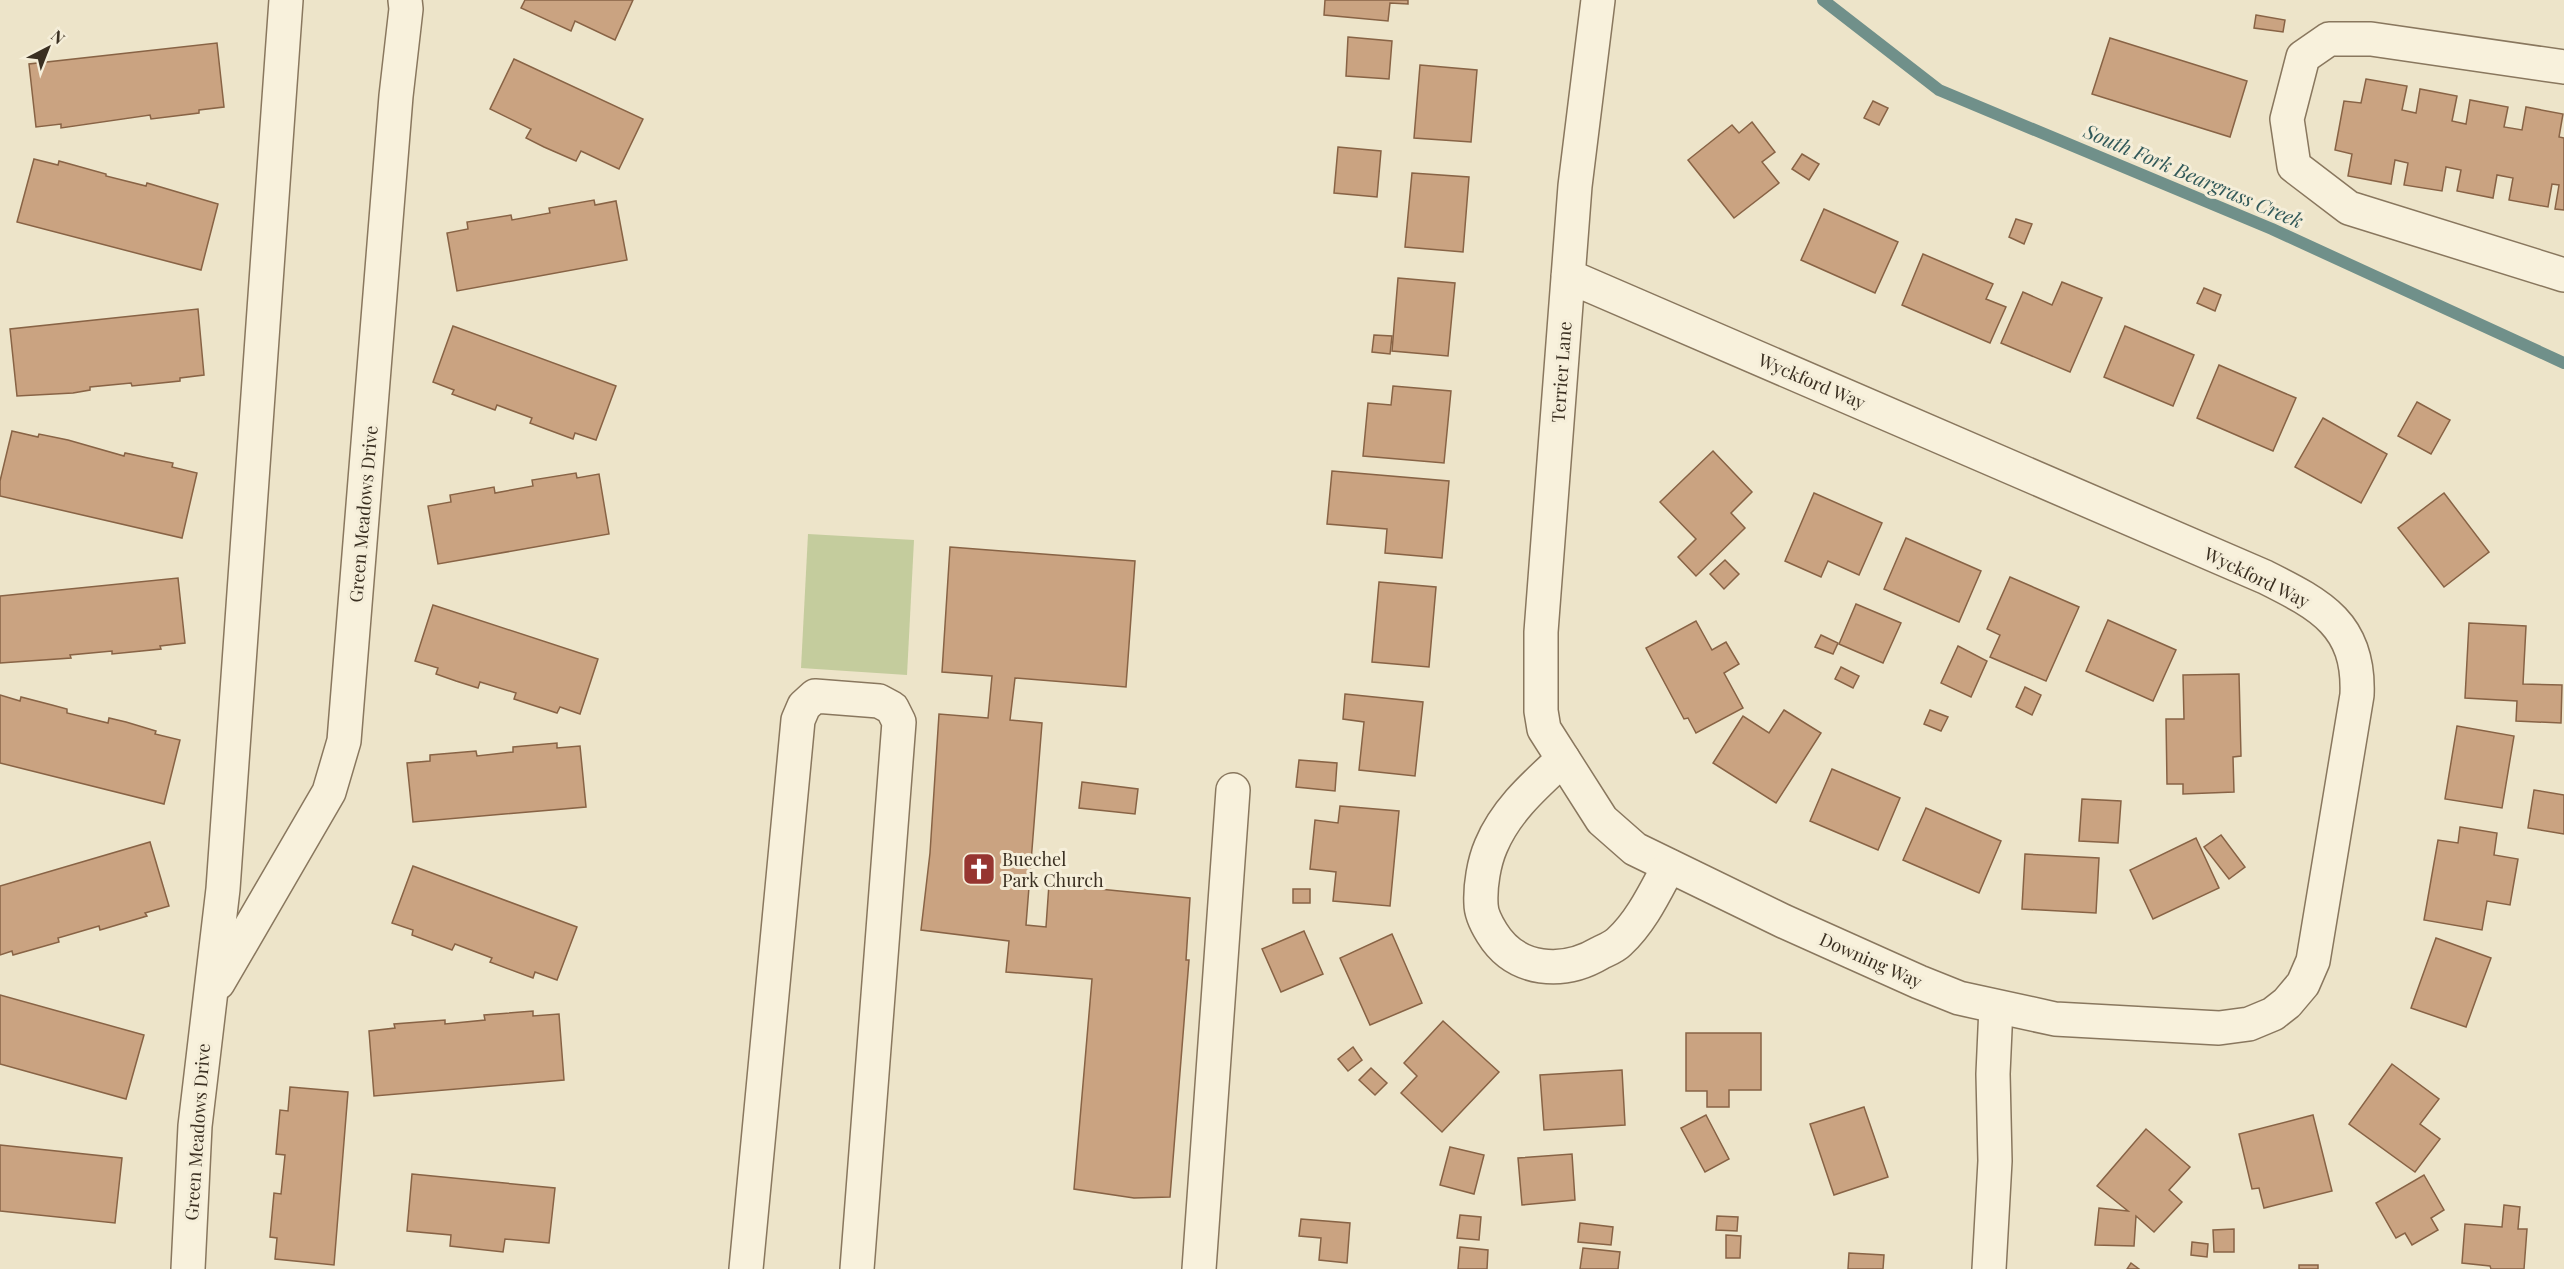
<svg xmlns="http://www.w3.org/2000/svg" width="2564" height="1269" font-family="'Playfair Display',serif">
<rect width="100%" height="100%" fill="#ede4c9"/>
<path fill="#c4cc9d" d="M808,534L914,540L907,675L801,668Z"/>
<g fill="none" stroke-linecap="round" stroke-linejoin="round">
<path stroke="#70908a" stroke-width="12" d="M1823,0L1939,90L2272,229L2564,363"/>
</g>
<g fill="#caa381" stroke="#886345" stroke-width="1.5">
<path d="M525,0H633L615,40L575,21L571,31L521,8Z"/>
<path d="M1325,0H1408V4L1390,3L1388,21L1324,15Z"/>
<path d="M2256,15L2285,20L2283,32L2254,28Z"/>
<path d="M1348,37L1392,41L1389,79L1346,76Z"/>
<path d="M2110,38L2247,81L2230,137L2092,94Z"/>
<path d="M217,43L224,107L199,110V113L151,119L150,115L61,128V124L36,127L29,64Z"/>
<path d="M514,59L643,119L619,169L581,151L576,161L544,147L526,138L531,129L490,109Z"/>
<path d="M1420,65L1477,70L1471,142L1414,138Z"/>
<path d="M2366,79L2407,86L2402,110L2416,113L2420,89L2457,96L2452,121L2466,124L2470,100L2508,107L2504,127L2522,130L2526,107L2563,114L2559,137L2564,138V210L2555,209L2559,185L2552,184L2548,207L2509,200L2513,178L2497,175L2493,198L2457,191L2461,170L2446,167L2442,191L2404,185L2408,163L2395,160L2391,184L2348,176L2352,154L2335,150L2344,101L2361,103Z"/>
<path d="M1873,101L1888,108L1879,125L1864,118Z"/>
<path d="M1752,122L1775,152L1762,162L1779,183L1734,218L1688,160L1732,125L1739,133Z"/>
<path d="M1338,147L1381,151L1377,197L1334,193Z"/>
<path d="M1802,154L1819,164L1809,180L1792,169Z"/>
<path d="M34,159L58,165L59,161L106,174V176L146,186L147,183L218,204L201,270L17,222Z"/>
<path d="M1412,173L1469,177L1463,252L1405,247Z"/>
<path d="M594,200L595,205L616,201L627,260L457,291L447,233L468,229L467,222L511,215L512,220L550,213L549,208Z"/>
<path d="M1824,209L1898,242L1875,293L1801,260Z"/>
<path d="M2016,219L2032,224L2024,244L2009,237Z"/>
<path d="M1923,254L1993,284L1986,299L2006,307L1990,343L1902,305Z"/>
<path d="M1398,278L1455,283L1448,356L1392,351Z"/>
<path d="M2062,282L2102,298L2070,372L2001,343L2023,292L2052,305Z"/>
<path d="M2204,288L2221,295L2215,311L2197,303Z"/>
<path d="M198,309L204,375L180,378V381L132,386L131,383L90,387V390L73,393L17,396L10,329Z"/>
<path d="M453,326L616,386L596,440L575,433L573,439L530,423L532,418L497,405L495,410L452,394L454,390L433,382Z"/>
<path d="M2125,326L2194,355L2173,406L2104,377Z"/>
<path d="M1374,335L1392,336L1390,354L1372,352Z"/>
<path d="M2219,365L2296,398L2273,451L2197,418Z"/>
<path d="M1393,386L1451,391L1444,463L1363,456L1368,403L1391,405Z"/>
<path d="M2417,402L2450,420L2431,454L2398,436Z"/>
<path d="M2323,418L2387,454L2361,503L2295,467Z"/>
<path d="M12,431L38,437L39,434L68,440L124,456L125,453L148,458L173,463L172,467L197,473L182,538L0,496V481Z"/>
<path d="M1713,451L1752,492L1731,513L1745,528L1696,576L1678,557L1696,539L1660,502Z"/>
<path d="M1332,471L1449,481L1442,558L1385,553L1387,529L1327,524Z"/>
<path d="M576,473L577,478L599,474L609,534L438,564L428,506L451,502L450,495L494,487L495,493L533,486L532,480Z"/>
<path d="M1814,493L1882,523L1859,575L1828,561L1821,577L1785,561Z"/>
<path d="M2444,493L2489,552L2444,587L2398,528Z"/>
<path d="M1906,538L1981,571L1959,622L1884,589Z"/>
<path d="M950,547L1135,561L1126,687L1015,678L1010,720L1042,723L1026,925L1046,927L1049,884L1190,898L1186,960H1189L1170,1197L1134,1198L1074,1189L1092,979L1006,972L1009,941L921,930L930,853L939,714L988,718L992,676L942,672Z"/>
<path d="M1725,560L1739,574L1724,589L1710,574Z"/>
<path d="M2010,577L2079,607L2046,681L1990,657L2000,635L1987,629Z"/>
<path d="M178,578L185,643L160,646L161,649L112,654V651L70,655L71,658L0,663V596Z"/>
<path d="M1379,582L1436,587L1429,667L1372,662Z"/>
<path d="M1856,604L1901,623L1883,663L1839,644Z"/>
<path d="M433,605L598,659L580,714L560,707L557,713L514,699L516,693L480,682L478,688L456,681L436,674L438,668L415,661Z"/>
<path d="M2108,620L2176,650L2153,701L2086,671Z"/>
<path d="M1696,621L1712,650L1726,642L1739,664L1724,673L1743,708L1696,733L1688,718L1684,719L1646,648Z"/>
<path d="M2469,623L2526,626L2523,684L2562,685L2561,723L2516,721L2517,701L2465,698Z"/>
<path d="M1821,635L1838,643L1833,654L1815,647Z"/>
<path d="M1958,646L1987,661L1971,697L1941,683Z"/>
<path d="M1841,667L1859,676L1853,688L1835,679Z"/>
<path d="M2239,674L2241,756L2233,757L2234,792L2183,794V784H2167L2166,719H2184L2183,675Z"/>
<path d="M2025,687L2041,695L2032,715L2016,707Z"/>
<path d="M1345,694L1423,702L1415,776L1359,770L1364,722L1343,719Z"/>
<path d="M0,695L20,701L21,697L52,705L67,709V713L108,723L109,718L126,722L156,731L155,734L180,740L164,804L0,763Z"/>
<path d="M1784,710L1821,733L1776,803L1713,763L1743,716L1769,733Z"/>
<path d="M1930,710L1948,717L1941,731L1924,724Z"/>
<path d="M2457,726L2514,736L2502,808L2445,799Z"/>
<path d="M557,743V748L580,746L586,807L413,822L407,763L430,761V755L476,751L477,756L513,752V747Z"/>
<path d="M1299,760L1337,763L1335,791L1296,787Z"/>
<path d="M1832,769L1900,798L1878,850L1810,821Z"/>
<path d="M1082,782L1138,789L1135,814L1079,808Z"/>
<path d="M2534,790L2564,795V834L2528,828Z"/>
<path d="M2082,799L2121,801L2118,843L2079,841Z"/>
<path d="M1340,806L1399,811L1390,906L1333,901L1336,872L1310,869L1315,820L1338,823Z"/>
<path d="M1926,808L2001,841L1979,893L1903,860Z"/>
<path d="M2460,827L2497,833L2494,855L2518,859L2510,905L2487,901L2482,930L2424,920L2438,840L2458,843Z"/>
<path d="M2221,835L2245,867L2229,879L2204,847Z"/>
<path d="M2196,838L2219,888L2153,919L2130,870Z"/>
<path d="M150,842L169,906L145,913L147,916L100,930L99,926L58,938L59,942L13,955L12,951L0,955V886Z"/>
<path d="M2025,854L2099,858L2096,913L2022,909Z"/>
<path d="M413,866L577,927L557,980L535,972L533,978L490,962L492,958L455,944L452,950L412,935L413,930L392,923Z"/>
<rect x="1293" y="889" width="17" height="14"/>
<path d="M1304,931L1323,974L1281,992L1262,949Z"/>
<path d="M1392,934L1422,1003L1370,1025L1340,958Z"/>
<path d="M2436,938L2491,958L2466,1027L2411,1008Z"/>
<path d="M0,995L144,1035L126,1099L0,1064Z"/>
<path d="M533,1011V1016L559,1014L564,1080L374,1096L369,1031L395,1028L394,1024L445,1020V1024L485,1020L484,1015Z"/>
<path d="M1443,1021L1499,1072L1442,1132L1401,1093L1417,1076L1404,1063Z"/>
<path d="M1686,1033H1761V1090H1729V1107H1707V1091H1686Z"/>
<path d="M1353,1047L1362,1060L1348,1071L1338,1059Z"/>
<path d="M2392,1064L2439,1099L2420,1124L2440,1139L2415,1172L2349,1124Z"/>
<path d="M1371,1068L1387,1083L1375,1095L1359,1080Z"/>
<path d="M1622,1070L1625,1125L1544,1130L1540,1075Z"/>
<path d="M290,1087L348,1092L334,1265L275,1259L277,1238L270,1237L274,1193L281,1194L285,1155L276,1154L280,1110L288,1111Z"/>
<path d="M1864,1107L1888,1177L1834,1195L1810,1124Z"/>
<path d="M1706,1115L1729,1159L1705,1172L1681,1128Z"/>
<path d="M2313,1115L2332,1191L2264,1208L2259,1188L2252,1189L2239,1134Z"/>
<path d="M2146,1129L2190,1167L2169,1190L2182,1202L2154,1232L2136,1216L2134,1246L2095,1245L2099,1208L2128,1211L2097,1186Z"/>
<path d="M0,1145L122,1158L115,1223L0,1211Z"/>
<path d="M1450,1147L1484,1155L1474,1194L1440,1185Z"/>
<path d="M1572,1154L1575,1200L1522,1205L1518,1158Z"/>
<path d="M412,1174L555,1188L549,1243L505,1239L503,1252L450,1246L451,1235L407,1231Z"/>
<path d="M2424,1175L2444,1210L2431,1218L2438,1230L2412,1245L2405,1233L2396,1238L2376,1203Z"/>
<path d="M2504,1205L2520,1207L2518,1229H2527L2524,1269H2491L2490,1266L2462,1263L2465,1224L2502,1227Z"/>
<path d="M1460,1215L1481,1217L1479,1240L1457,1238Z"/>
<path d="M1717,1216L1738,1217L1737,1231L1716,1230Z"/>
<path d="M1301,1219L1350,1223L1347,1263L1319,1260L1321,1238L1299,1236Z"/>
<path d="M1580,1223L1613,1227L1611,1245L1578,1242Z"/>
<path d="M2234,1229V1252H2214L2213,1230Z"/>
<path d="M1726,1235L1741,1236L1740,1258H1726Z"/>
<path d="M2192,1242L2208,1244L2207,1257L2191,1255Z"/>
<path d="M1460,1247L1488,1250L1487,1269H1458Z"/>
<path d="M1583,1248L1620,1252L1618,1269H1580Z"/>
<path d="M1849,1253L1884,1255L1883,1269H1848Z"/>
<path d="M2131,1263L2139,1269H2127Z"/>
<rect x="2299" y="1265" width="19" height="4"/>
</g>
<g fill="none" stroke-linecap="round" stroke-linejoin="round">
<g stroke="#89775e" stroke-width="36">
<g id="minor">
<path d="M2564,67L2371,39H2329L2303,57L2287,119L2294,166L2349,208L2564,275"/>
<path d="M1568,276L2265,577C2321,605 2360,625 2357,695L2313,961L2303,984L2287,1003L2273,1014L2249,1024L2219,1028L2055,1019L1959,998L1919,982L1783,921L1635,849L1602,820L1544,729L1541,711V632L1575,186L1598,0"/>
<path d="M1563,759C1535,785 1506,810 1491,846C1484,862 1480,886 1481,904C1481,913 1487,925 1492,933C1516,972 1563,975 1600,953C1606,950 1614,947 1619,942C1641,922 1655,892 1669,866"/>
<path d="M218,983L329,792L344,741L396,96L406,9L405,0"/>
<path d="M188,1269L195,1126L223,889L286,0"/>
<path d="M746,1269L798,720L804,706L815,696L879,701L892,708L899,722L857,1269"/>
<path d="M1199,1269L1233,790"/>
<path d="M1989,1269L1995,1161L1993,1074L1996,1007"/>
</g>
</g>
<use href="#minor" stroke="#f8f1dc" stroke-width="33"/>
</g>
<defs>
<g id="church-square" transform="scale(1.725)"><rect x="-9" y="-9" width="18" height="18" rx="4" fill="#963530" stroke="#f5eed9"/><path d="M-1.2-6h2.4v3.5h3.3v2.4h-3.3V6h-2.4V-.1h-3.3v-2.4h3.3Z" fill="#fff"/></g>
</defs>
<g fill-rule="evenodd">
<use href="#church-square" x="979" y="869"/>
</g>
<g text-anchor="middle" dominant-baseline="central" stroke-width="6" stroke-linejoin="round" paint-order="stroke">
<g font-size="18" fill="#3a2f21" stroke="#f5eed9">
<text transform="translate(1561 372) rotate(-86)">Terrier Lane</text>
<text transform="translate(1812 381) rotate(23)">Wyckford Way</text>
<text transform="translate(363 514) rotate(-85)">Green Meadows Drive</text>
<text transform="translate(2257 577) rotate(26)">Wyckford Way</text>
<text transform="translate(1871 960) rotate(24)">Downing Way</text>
<text transform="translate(197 1132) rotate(-86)">Green Meadows Drive</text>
</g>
<g font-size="18" fill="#3a2f21" stroke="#f5eed9" text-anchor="start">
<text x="1002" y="859">Buechel<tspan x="1002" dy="21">Park Church</tspan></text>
</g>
<g font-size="20" font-style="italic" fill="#315959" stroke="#f5eed9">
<text transform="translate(2194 175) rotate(23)">South Fork Beargrass Creek</text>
</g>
</g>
<g transform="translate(48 48) rotate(42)" stroke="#f5eed9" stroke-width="4.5" paint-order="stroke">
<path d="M0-4.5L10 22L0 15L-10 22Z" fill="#3a2f21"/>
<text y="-9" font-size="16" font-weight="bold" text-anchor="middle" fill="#3a2f21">N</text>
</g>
</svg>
